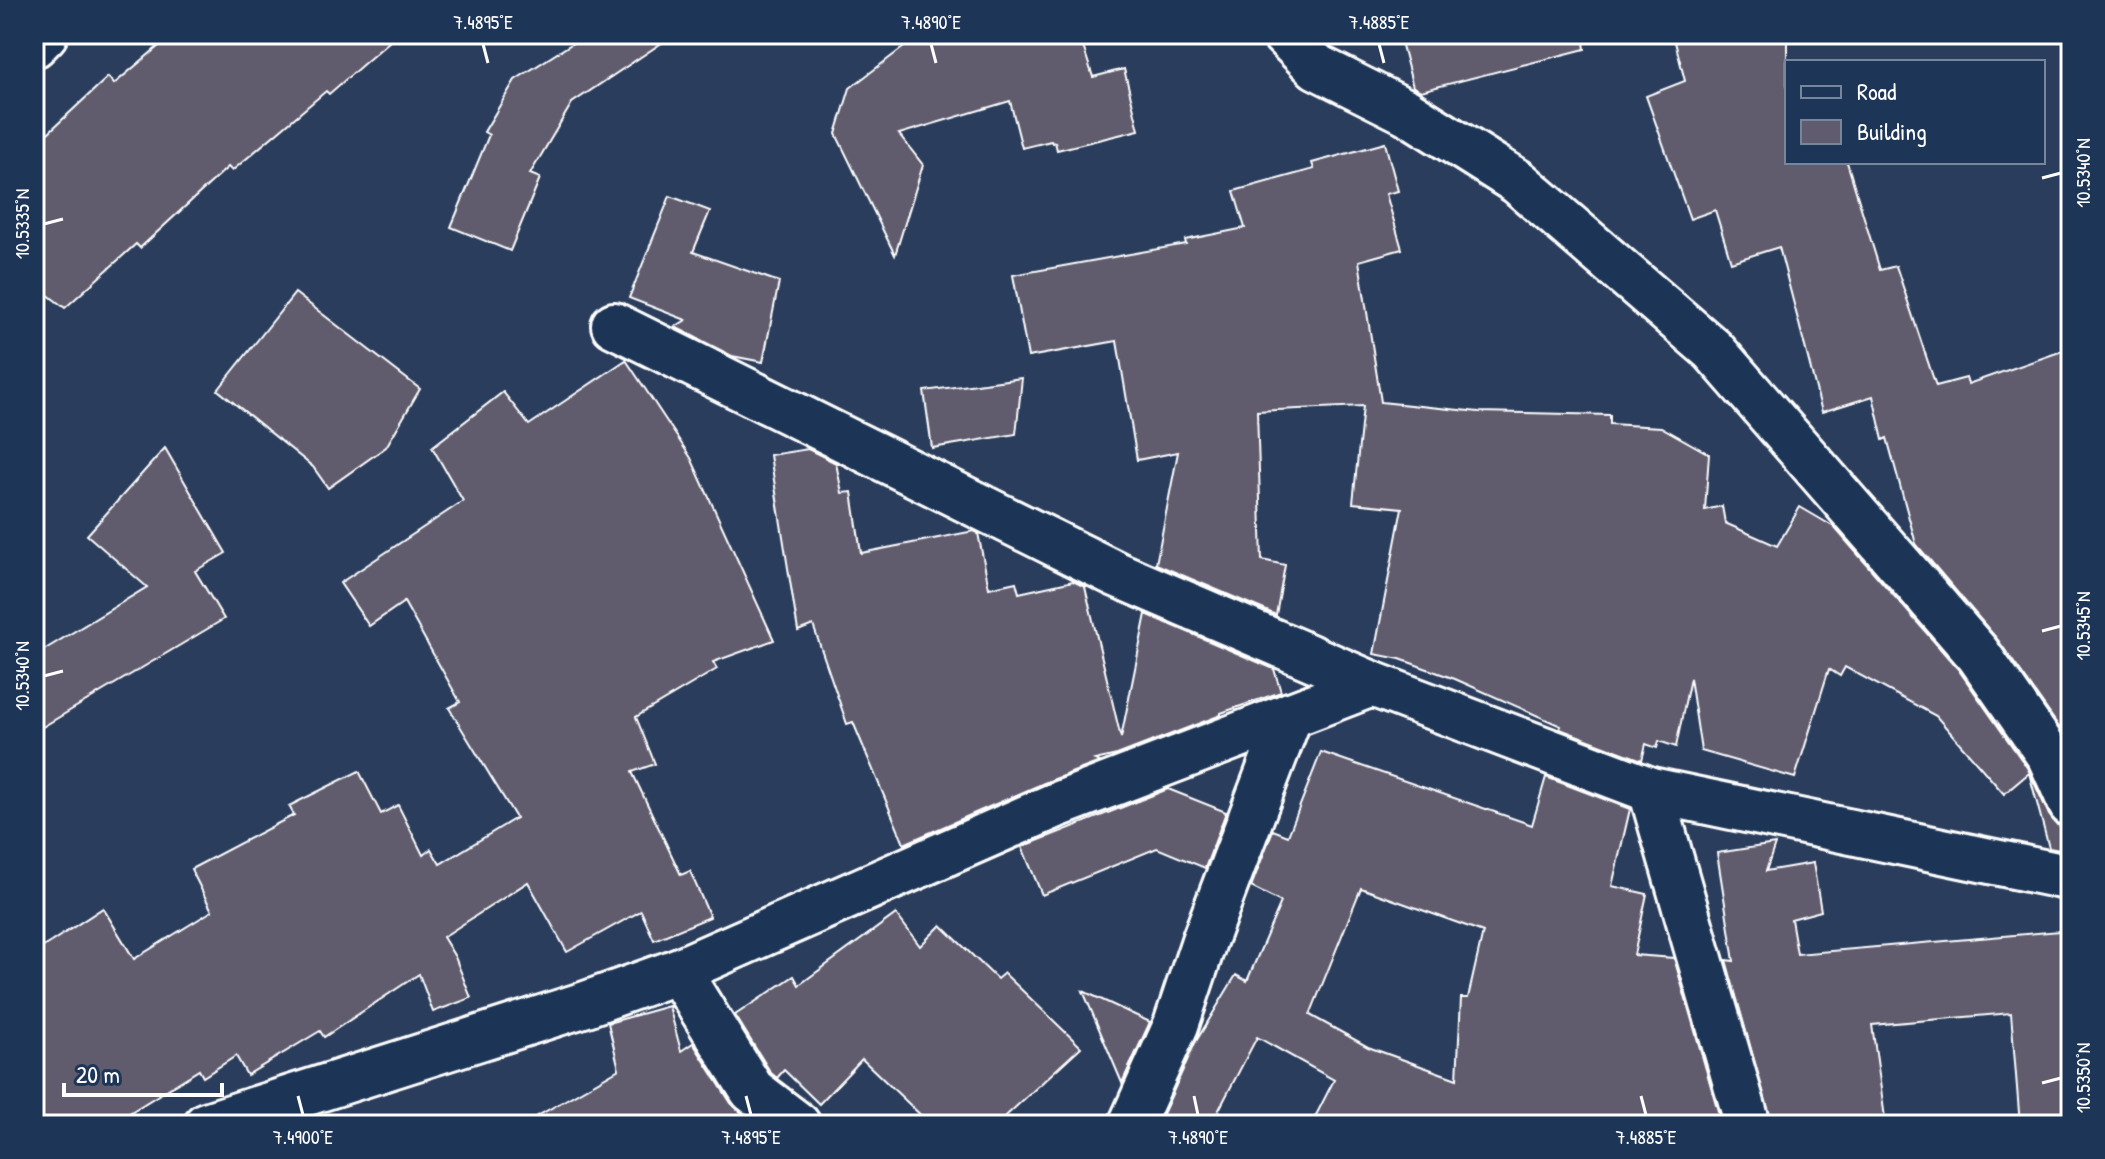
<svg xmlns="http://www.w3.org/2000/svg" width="2105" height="1159" font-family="'Patrick Hand',sans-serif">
<rect width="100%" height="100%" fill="#2a3d5c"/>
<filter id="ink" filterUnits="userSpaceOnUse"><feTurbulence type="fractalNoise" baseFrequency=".0125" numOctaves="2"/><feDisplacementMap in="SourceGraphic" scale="16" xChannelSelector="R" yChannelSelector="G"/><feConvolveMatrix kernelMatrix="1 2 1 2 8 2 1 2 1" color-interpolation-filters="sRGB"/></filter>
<g filter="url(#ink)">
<g fill="#605b6e" stroke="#fff" stroke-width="2" fill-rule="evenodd">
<path d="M173,34H398L329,94L326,91L232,171L228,167L140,248L136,244L65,308L34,284V146L108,77L114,84Z"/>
<path d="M587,34H675L572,103L530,174L540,178L510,251L451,227L489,135L484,132L515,80Z"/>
<path d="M921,34H1079L1093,77L1124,69L1139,130L1057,150L1055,142L1052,143L1051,141L1022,148L1010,101L899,134L923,165L895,255L836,134L850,88Z"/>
<path d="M1399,34H1583L1585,49L1421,91L1413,87Z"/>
<path d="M1673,34H1787V162H1847L1880,270L1896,266L1936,386L1966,378L1968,384L2071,348V744L1998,640L1916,544L1887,438L1883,440L1873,396L1822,412L1779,247L1731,262L1715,210L1690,219L1646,96L1685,81Z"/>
<path d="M1385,143L1398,191L1386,194L1402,249L1359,261L1381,402L1479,412L1610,415V424L1661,427L1709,454L1705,510L1722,506L1725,523L1777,546L1800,507L1834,527L1958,669L2028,769L2049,815L2057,825L2071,829V852L2049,848L2029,773L2004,794L1936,716L1845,667L1840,676L1829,669L1795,778L1701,751L1690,678L1676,747L1659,741L1657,748L1646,744L1642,760L1560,729L1561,726L1455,679L1400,659L1374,654L1402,508L1353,503L1363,406L1257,411L1262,560L1285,565L1276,615L1156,564L1178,452L1137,460L1117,341L1028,357L1013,275L1186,244L1185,240L1245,228L1234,191L1314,169L1312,163Z"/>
<path d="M670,196L710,211L693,252L779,282L763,362L732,356L675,327L686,320L629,298Z"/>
<path d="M295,293L420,389L386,447L328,488L313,467L218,390Z"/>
<path d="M626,360L691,458L774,640L713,662L717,669L636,717L655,764L632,772L681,875L690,871L710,917L654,940L641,911L567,952L528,882L443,937L455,957L471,998L433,1012L419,974L324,1037L320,1031L247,1075L236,1056L203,1077L199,1070L110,1125H34V953L103,908L134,959L212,911L191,869L294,815L289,806L359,771L381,814L398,805L423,855L431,849L440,864L516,818L449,708L460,702L404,602L369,626L340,583L463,501L432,447L503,392L529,425Z"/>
<path d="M1022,378L1016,434L932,448L924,391Z"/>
<path d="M165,448L226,553L195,571L224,619L34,732V656L147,587L87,535Z"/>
<path d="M808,449L836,463L842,493L852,492L861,553L974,531L978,533L989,588L1016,582L1019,593L1073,581L1085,587L1121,738L1146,614L1274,669L1281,692L1221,713V715L1117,755L1095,760L1100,762L1044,783L904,844L853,722L847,724L813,625L798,631L770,455Z"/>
<path d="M1321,752L1532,825L1546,777L1630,809L1612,886L1647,894L1634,955L1674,958L1722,1125H1311L1334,1080L1257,1037L1211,1125H1158L1195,1043L1236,975L1247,981L1281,902L1251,887L1273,830L1288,836ZM1361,888L1483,932L1468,998H1461L1457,1079L1368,1047L1310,1015Z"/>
<path d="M1168,789L1226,812L1205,868L1157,848L1042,895L1022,847Z"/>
<path d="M1775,844L1766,871L1813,863L1821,911L1791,919L1797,954L2071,930V1125H2020L2011,1013L1872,1025L1886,1125H1772L1726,960L1734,961L1717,853Z"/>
<path d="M896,914L920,946L941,925L997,979L1004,973L1081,1047L996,1125H931L862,1059L819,1104L784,1070L777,1078L771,1073L735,1015L794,976L799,985Z"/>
<path d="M1083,991L1150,1022L1122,1083Z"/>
<path d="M669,1006L681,1051L693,1043L731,1103L743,1114L733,1125H522L619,1069L608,1023Z"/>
</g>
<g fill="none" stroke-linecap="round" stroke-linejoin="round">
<g stroke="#fff" stroke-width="50">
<g id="street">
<path d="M1284,34L1317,67L1407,112L1518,182L1713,350L1978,654L2050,757L2071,804"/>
<path d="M34,45L45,34"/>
<path d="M614,325L1116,574L1372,684L1651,790L2071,878"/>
<path d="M1651,790L1748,1125"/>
<path d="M678,971L752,1090L798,1125"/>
<path d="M206,1125L586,1004L678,971L1054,806L1372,684"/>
<path d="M1131,1125L1176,1025L1204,941L1290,715"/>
</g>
</g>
<use href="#street" stroke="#1d3557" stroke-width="44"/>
</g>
</g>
<path fill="none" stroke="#fff" stroke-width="3" d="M483,44L488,63M931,44L936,63M1379,44L1384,63M2042,178L2061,173M44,224L63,219M2042,631L2061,626M44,676L63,671M2042,1083L2061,1078M298,1096L303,1115M746,1096L751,1115M1194,1096L1198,1115M1641,1096L1646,1115"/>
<rect width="2105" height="1159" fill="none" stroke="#1d3557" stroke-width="88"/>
<rect x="1785" y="60" width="260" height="104" fill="#1d3557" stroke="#77869a" stroke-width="2"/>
<rect x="1801" y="86" width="40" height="12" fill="#1d3557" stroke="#77869a" stroke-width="2"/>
<text x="1857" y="100" font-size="24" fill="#ffffff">Road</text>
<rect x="1801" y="120" width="40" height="24" fill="#605b6e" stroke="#77869a" stroke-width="2"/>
<text x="1857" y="140" font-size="24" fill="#ffffff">Building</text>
<path d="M64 1083v12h158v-12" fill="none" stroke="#ffffff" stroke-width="4"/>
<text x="76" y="1083" font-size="24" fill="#ffffff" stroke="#1d3557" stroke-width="6" paint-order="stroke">20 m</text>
<rect x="44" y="44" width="2017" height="1071" fill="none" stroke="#fff" stroke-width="3"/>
<g font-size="20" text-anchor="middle" fill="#fff">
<text x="483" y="29">7.4895°E</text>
<text x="931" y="29">7.4890°E</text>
<text x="1379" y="29">7.4885°E</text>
<text transform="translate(2083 173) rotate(-90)" y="7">10.5340°N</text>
<text transform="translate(22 224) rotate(-90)" y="7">10.5335°N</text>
<text transform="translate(2083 626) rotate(-90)" y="7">10.5345°N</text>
<text transform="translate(22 676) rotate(-90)" y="7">10.5340°N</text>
<text transform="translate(2083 1078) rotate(-90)" y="7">10.5350°N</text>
<text x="303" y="1144">7.4900°E</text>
<text x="751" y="1144">7.4895°E</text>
<text x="1198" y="1144">7.4890°E</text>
<text x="1646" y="1144">7.4885°E</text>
</g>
</svg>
